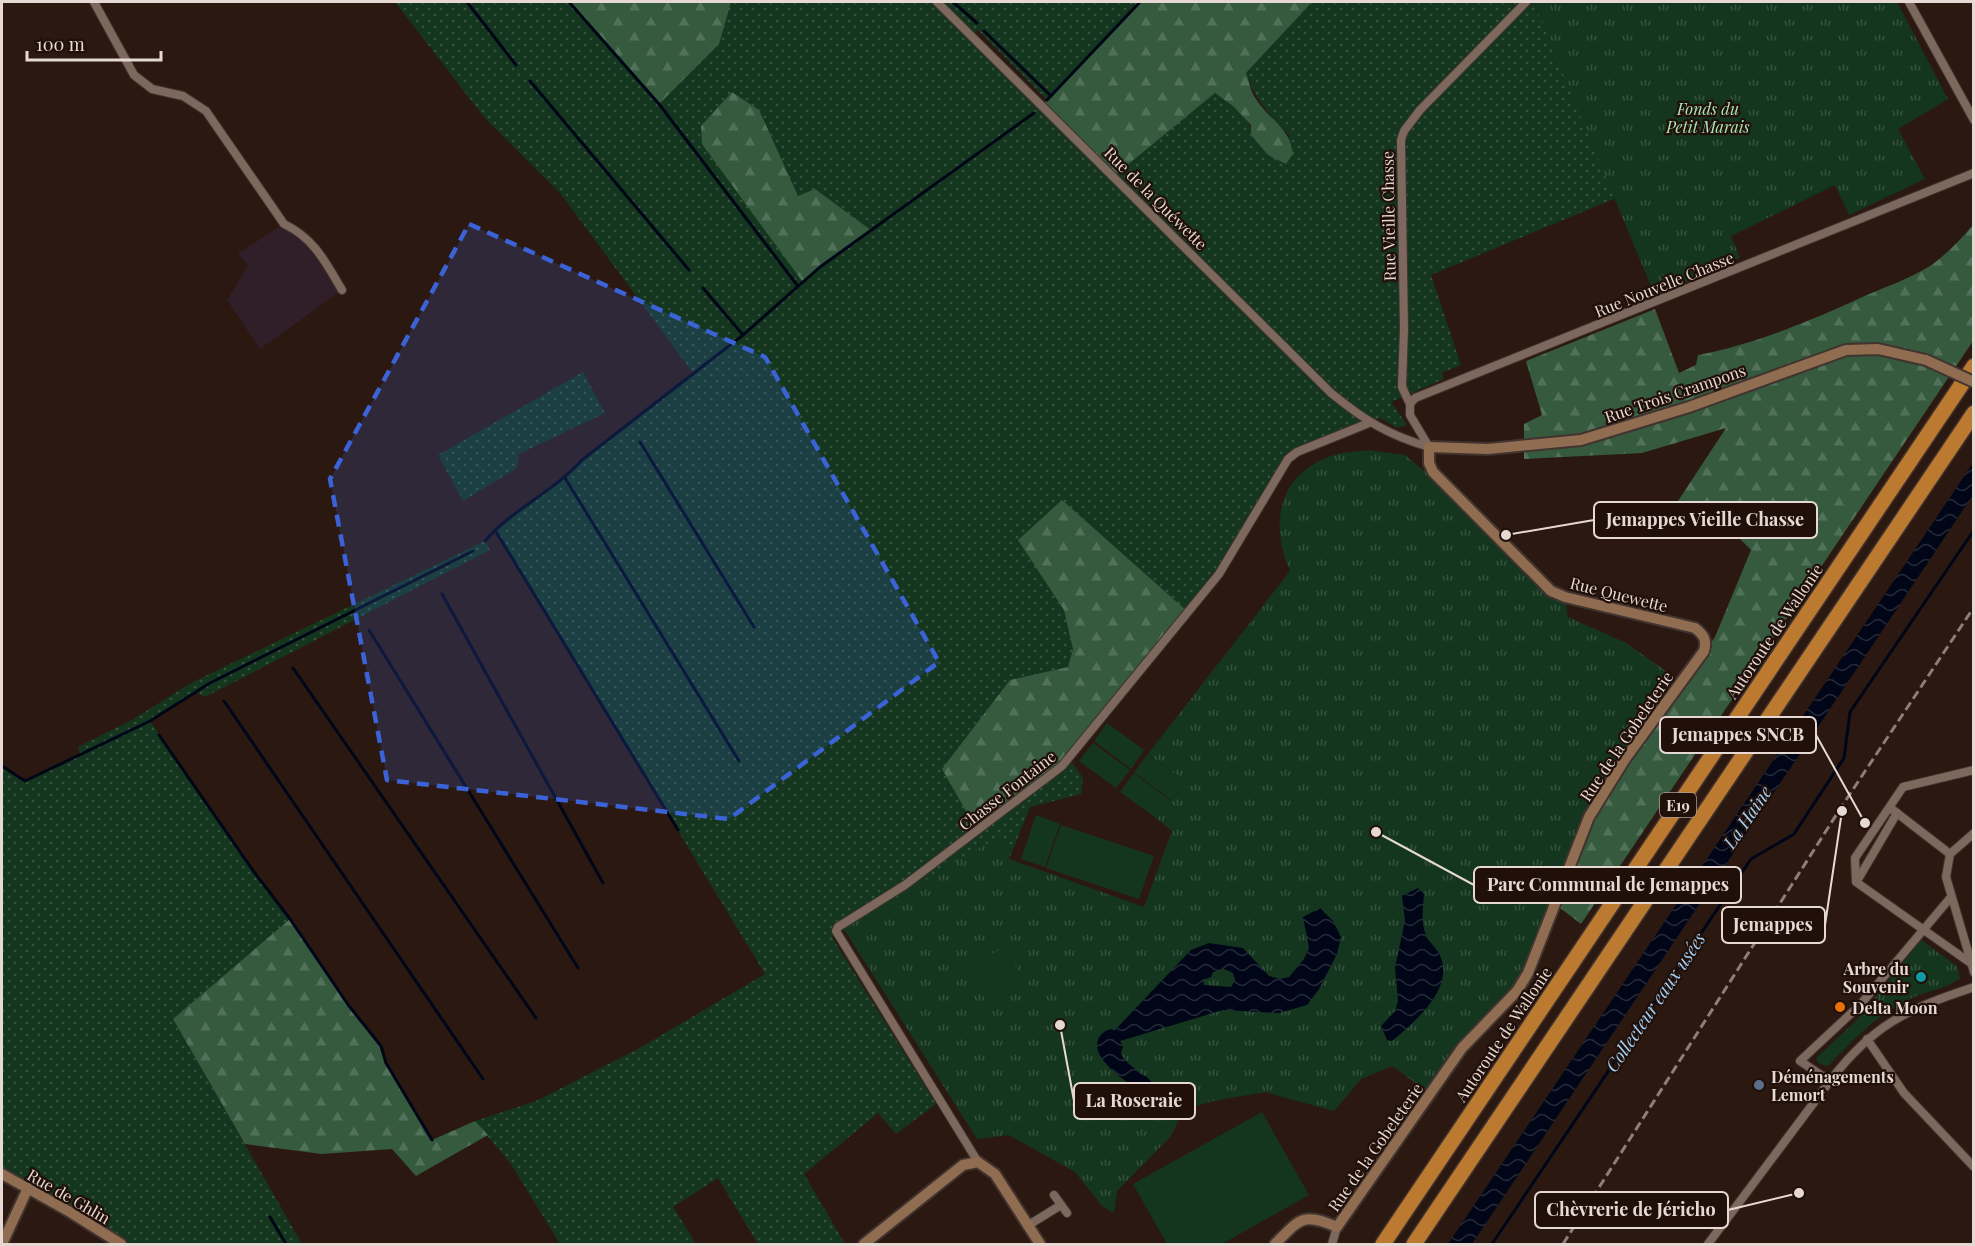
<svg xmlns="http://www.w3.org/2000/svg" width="1975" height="1246" font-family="'Playfair Display',serif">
<defs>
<pattern id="grass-dots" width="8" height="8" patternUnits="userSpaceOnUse" patternTransform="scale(1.5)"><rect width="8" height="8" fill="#14361e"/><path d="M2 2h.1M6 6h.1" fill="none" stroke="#36523e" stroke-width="1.8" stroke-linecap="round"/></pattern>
<pattern id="forest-firs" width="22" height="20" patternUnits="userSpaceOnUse" patternTransform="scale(1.5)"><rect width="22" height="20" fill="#355a3e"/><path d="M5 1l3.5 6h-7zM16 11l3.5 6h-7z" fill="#527159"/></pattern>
<pattern id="park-tufts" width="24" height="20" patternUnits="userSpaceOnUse" patternTransform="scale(1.5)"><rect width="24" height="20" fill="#14361e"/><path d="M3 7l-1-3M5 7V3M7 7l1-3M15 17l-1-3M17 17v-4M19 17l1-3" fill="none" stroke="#36523e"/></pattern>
<pattern id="water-waves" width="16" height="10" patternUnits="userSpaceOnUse" patternTransform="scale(1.5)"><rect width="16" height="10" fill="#000617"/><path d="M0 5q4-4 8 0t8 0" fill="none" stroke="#252a38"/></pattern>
</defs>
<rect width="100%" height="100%" fill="#2b1911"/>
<path fill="#301f28" d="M284,224L300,231L342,290L260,349L227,300L248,266L238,253Z"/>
<g fill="url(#grass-dots)">
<path d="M395,2H1134L1135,5L1047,100L978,30L973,34L1114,175L1215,93C1230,103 1251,116 1252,135L1291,137C1271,117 1255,100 1246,73L1312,2H1539L1535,6L1616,198L1431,275L1461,365L1441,373L1444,379L1391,402L1407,425L1397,428L1380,418L1297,452L1234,549L1069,758L1083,778L1081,794L1030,807L1009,859L1003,835L832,937L936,1104L896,1134L878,1113L804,1174L845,1244H758L718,1178L673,1207L696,1244H560L511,1164L475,1121L536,1101L638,1049L765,974L495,530L565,478L582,460L693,373L560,193L484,117Z"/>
<path d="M583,372L605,413L519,454L517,468L463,501L438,455Z"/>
<path d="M485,541L490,550L205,697L197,692L150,721L254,872L290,919L173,1019L302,1244H121L2,1174V766L25,781L80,754L78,747L132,720L191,683Z"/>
</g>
<g fill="url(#forest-firs)">
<path d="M569,2H731L719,44L659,104Z"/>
<path d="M1134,2H1312L1246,73C1249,80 1250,89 1254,96C1268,120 1289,125 1293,154L1286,164L1268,155L1251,135V125L1233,106L1215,93L1114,176L1043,104L1123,20L1135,5Z"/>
<path d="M732,92L759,110L798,196L815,189L872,231L802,281L702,144L701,126Z"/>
<path d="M1973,225V341L1581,924L1555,904L1567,870L1626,753L1430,1092L1407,1077L1639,694L1624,642L1681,682L1715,637L1751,550L1709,508L1678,501L1726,428L1642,453L1524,459V424L1542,415L1526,361L1655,309L1679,373L1696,365L1698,355C1757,344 1812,320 1867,295C1888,286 1911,278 1930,266C1947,254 1960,240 1973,225Z"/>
<path d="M1062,500L1188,612L1062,766L971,835L966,827V811L942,769L1010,680L1068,667L1073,649L1064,610L1018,540Z"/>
<path d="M290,919L349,1006L381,1046L386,1063L432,1140L475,1121L488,1135L416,1176L392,1149L322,1154L245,1144L173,1019Z"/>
</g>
<g fill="url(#park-tufts)">
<path d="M1539,2H1897L1948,99L1898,129L1925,179L1849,215L1835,185L1731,236L1740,258L1655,296L1535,6Z"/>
<path d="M1368,450L1405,455L1424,471L1433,472L1565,597L1568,617L1624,642L1681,682L1588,814L1526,972L1430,1092L1392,1066L1361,1079L1334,1111L1265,1092L1213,1101L1184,1110L1170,1137L1117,1191L1114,1213L1102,1206L1075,1172L1009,1135L977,1139L844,929L1003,834L1009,859L1144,907L1172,831L1157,819L1185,781L1148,754L1290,571C1270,525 1277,475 1331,456C1342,452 1356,452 1368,450Z"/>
<path d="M1921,940L1957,966L1960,978C1946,990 1928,990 1912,998C1877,1014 1854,1039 1828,1066L1819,1064L1816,1058L1858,1019Z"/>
</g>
<g fill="#14361e">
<path d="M1107,723L1144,750L1131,769L1094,741Z"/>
<path d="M1093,743L1130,770L1116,788L1079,761Z"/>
<path d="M1148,754L1185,781L1171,800L1134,772Z"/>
<path d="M1134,773L1171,801L1157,819L1120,792Z"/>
<path d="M1036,815L1060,824L1045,867L1021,859Z"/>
<path d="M1061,825L1154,856L1139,899L1046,868Z"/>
<path d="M1004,947L1027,984L990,1007L968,970Z"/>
<path d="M1262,1112L1309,1195L1222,1244H1167L1133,1184Z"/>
</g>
<g fill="url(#water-waves)" fill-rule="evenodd">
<path d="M1973,463V495L1472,1244H1448Z"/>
<path d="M1418,888L1424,894C1423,909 1420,925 1428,939C1432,945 1439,951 1441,958C1453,990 1414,1023 1392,1041L1387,1040L1381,1026L1395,1011L1398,1001L1395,967L1405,921L1402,896Z"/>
<path d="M1320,908L1333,921L1341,937L1337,954L1319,989L1307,1005L1279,1013L1223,1010L1120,1041L1123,1046L1121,1054C1133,1075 1156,1072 1157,1099L1148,1097C1134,1086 1090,1061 1098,1040C1100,1034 1105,1030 1112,1029L1114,1031L1191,950L1209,943L1243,948L1269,976L1280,979L1289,977L1304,959L1309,948L1303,917ZM1224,969L1233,973L1235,980L1231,987L1204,985L1203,980L1211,977L1213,972Z"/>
</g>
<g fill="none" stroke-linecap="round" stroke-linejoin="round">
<g stroke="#000617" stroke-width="3">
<path d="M467,2L516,65"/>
<path d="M569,2L659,104L797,285"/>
<path d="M953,2L977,23"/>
<path d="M984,31L1051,96"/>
<path d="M530,81L689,270"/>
<path d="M1047,100L1140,2"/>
<path d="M703,288L743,335"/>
<path d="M640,442L754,627"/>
<path d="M565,478L739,761"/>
<path d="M495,530L678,830"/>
<path d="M485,541C513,509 553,492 582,460L743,335L820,267L1034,113"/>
<path d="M442,594L603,883"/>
<path d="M369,630L578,968"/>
<path d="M293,668L536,1018"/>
<path d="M224,701L483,1079"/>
<path d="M159,735L254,872L290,919L349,1006L381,1046L386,1063L432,1140"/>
<path d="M2,766L25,781L150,721L210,683L473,551"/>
<path d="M270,1217L286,1244"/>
<path d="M1492,1244L1751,859L1794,834L1844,758L1850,712L1974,530"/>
</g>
<g stroke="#41332f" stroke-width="10">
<g id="street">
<path d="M94,2L134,75L152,89L183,96L206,111L284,224C314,238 326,263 342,290"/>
<path d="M937,2L1331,393C1364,420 1388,435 1429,447"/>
<path d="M1909,2L1974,120"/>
<path d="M1410,404L1402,387L1404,329L1401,140L1404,131L1420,110L1526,2"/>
<path d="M1429,447L1410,415V404L1415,398L1974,173"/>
<path d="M1893,810L1950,854"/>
<path d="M1974,833L1950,854L1946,877L1974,972"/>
<path d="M1857,881L1897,813"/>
<path d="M1951,897L1860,1005L1800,1061L1830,1081C1873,1024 1908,1009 1974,987"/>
<path d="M1972,964L1856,882L1855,858L1903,787L1974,770"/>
<path d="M1867,1039L1904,1093L1974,1167"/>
<path d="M978,1162L836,931L838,927L905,885L1062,766L1219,574L1288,459L1297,452L1369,423"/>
<path d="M1054,1195L1067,1213"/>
<path d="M1027,1226L1061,1205"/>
<path d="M1332,1244L1337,1227"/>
<path d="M1708,1244L1830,1081"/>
</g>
</g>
<g stroke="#41332f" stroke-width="14">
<g id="secondary">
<path d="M2,1174L70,1212L121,1244"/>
<path d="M2,1244L28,1188"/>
<path d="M864,1244L963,1165L978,1162L995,1174L1040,1244"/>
<path d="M1275,1244C1300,1219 1302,1212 1337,1227L1462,1048L1517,991L1528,973L1589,817L1625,759L1704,651C1707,640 1704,635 1695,628L1565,597L1551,591L1433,472L1429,463V447L1488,449L1581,440L1689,407L1846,350L1878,349L1926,360"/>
</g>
</g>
<g stroke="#41332f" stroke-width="18">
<g id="highway">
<path d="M1383,1244L1974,366"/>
<path d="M1414,1244L1974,413"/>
</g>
</g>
<use href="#street" stroke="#7d685e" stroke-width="8"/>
<use href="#secondary" stroke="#906d50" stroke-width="10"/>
<use href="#highway" stroke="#bb7a2f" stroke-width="15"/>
<path stroke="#8e7e78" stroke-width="3" stroke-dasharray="9 4.5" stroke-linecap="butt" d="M1563,1244L1840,809L1974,607"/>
<g stroke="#41332f" stroke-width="14" stroke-linecap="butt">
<path id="secondary-bridge" d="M1926,360L1974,382"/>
</g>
<use href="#secondary-bridge" stroke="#906d50" stroke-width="10"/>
</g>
<path fill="#3b63d7" fill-opacity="0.2" stroke="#3b63d7" stroke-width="4.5" stroke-dasharray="12 8" stroke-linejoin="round" d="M469,224L765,357L939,662L729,819L387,780L330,479Z"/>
<circle fill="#0f9aa8" stroke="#211009" stroke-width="2" cx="1921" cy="977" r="6"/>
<circle fill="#e8710a" stroke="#211009" stroke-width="2" cx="1840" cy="1007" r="6"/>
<circle fill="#5c6f8a" stroke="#211009" stroke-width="2" cx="1759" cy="1085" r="6"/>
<g text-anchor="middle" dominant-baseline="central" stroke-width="4.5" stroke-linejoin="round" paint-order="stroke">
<rect fill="#211009" stroke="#ab9d97" stroke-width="1.5" x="1660" y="793" width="36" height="24" rx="4.5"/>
<g font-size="15" font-weight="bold" fill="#e6d9d4">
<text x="1678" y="805">E19</text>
</g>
<g font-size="16" font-style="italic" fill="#a9e8b7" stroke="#211009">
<text x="1708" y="108">Fonds du<tspan x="1708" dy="18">Petit Marais</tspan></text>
</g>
<g font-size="16" fill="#e6d9d4" stroke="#211009">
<text transform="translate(1156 198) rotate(45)">Rue de la Quéwette</text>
<text transform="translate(1388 216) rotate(-91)">Rue Vieille Chasse</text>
<text transform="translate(1664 284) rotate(-22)">Rue Nouvelle Chasse</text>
<text transform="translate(1675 393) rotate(-19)">Rue Trois Crampons</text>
<text transform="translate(1619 594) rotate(14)">Rue Quewette</text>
<text transform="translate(1774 631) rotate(-56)">Autoroute de Wallonie</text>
<text transform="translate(1626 736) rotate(-56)">Rue de la Gobeleterie</text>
<text transform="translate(1007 790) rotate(-38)">Chasse Fontaine</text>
<text transform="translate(1503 1034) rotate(-56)">Autoroute de Wallonie</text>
<text transform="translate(1375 1147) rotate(-55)">Rue de la Gobeleterie</text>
<text transform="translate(69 1196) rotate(30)">Rue de Ghlin</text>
</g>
<g font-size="16" font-weight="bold" fill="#e6d9d4" stroke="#211009" text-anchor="start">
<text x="1909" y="968" text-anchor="end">Arbre du<tspan x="1909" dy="18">Souvenir</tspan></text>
<text x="1852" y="1007">Delta Moon</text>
<text x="1771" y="1076">Déménagements<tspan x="1771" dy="18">Lemort</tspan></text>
</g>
<g font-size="18" font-style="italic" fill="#a3d1f8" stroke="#211009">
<text transform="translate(1747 817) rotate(-56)">La Haine</text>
<text transform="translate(1655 1002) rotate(-56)">Collecteur eaux usées</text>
</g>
</g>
<path fill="none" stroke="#e6d9d4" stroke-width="2" d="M1506 535L1594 520M1865 823L1816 735M1376 832L1474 885M1842 811L1825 925M1060 1025L1074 1101M1799 1193L1728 1210"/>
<g fill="#e6d9d4" stroke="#211009" stroke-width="2">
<circle cx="1506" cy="535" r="6"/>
<circle cx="1865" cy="823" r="6"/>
<circle cx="1376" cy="832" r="6"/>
<circle cx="1842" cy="811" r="6"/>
<circle cx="1060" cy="1025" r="6"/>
<circle cx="1799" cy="1193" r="6"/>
</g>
<g fill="#211009" stroke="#e6d9d4" stroke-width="2">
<rect x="1594" y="502" width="223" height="36" rx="6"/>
<rect x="1660" y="717" width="156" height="36" rx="6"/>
<rect x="1474" y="867" width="267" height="36" rx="6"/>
<rect x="1722" y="907" width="103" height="36" rx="6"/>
<rect x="1074" y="1083" width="121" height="36" rx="6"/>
<rect x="1535" y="1192" width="193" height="36" rx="6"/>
</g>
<g font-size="18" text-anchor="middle" font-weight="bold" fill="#e6d9d4">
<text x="1705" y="526">Jemappes Vieille Chasse</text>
<text x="1738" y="741">Jemappes SNCB</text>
<text x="1608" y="891">Parc Communal de Jemappes</text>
<text x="1773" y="931">Jemappes</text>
<text x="1134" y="1107">La Roseraie</text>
<text x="1631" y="1216">Chèvrerie de Jéricho</text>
</g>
<rect width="1975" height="1246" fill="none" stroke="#e6d9d4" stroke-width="6"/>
<path d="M27 51v9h134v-9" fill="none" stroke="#e6d9d4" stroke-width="3"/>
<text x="36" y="51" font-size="18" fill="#e6d9d4" stroke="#211009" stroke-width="4.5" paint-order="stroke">100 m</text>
</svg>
